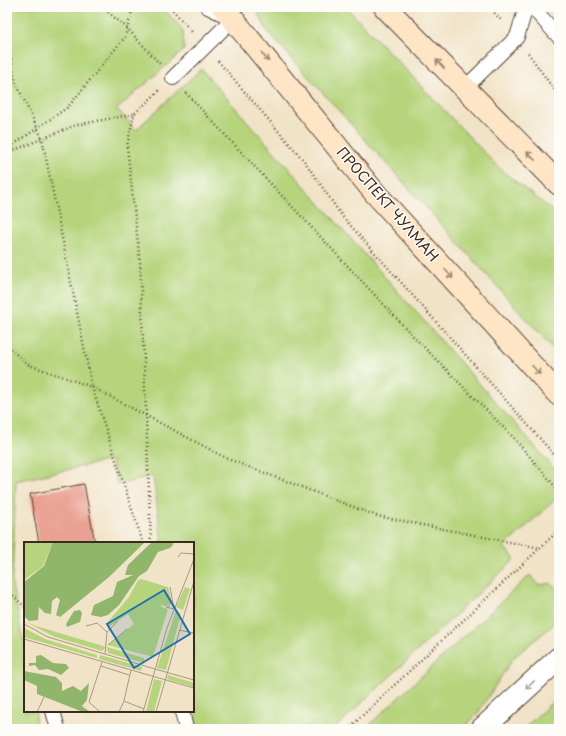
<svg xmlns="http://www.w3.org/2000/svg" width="566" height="736" font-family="'Playpen Sans',sans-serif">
<rect width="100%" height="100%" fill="#fdfcf7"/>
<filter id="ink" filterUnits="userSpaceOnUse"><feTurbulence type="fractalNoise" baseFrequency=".025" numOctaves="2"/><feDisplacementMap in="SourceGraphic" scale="8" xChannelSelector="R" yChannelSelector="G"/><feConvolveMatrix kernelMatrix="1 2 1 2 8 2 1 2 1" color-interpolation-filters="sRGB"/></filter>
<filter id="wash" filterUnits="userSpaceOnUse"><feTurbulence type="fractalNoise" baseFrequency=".012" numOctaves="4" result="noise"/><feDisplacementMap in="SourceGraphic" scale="16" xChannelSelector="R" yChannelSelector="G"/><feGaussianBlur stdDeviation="0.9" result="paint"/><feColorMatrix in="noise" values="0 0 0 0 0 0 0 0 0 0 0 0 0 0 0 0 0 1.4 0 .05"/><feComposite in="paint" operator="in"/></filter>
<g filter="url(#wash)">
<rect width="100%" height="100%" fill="#f1e3c7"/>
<g fill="#b5d47b" stroke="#787f4c">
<path d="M7,7H162L183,30L184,50L117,109L136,130L201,69L559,474V496L504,547L515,559L334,729H197L193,705V543H162L153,476L117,485L111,460L16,481L12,585L25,648V711H36L35,729H7Z"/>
<path d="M258,7H346L500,169L559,216V355L268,32L259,15Z"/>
<path d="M530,575L539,585L551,583L559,591V620L513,658L476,716L462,729H365Z"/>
<path d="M559,696V729H523Z"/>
</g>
<g id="blocks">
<path fill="#e9a193" d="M84,484L95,543H39L30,494Z"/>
</g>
</g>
<g filter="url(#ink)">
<use href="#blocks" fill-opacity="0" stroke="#564637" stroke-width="1"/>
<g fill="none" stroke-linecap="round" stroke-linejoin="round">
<g stroke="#564637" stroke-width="16">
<g id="service">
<path d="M532,7L559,37"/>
<path d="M173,78L233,19L208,7"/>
<path d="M464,89L517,37L526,7"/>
<path d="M53,711L58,729"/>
<path d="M182,711L186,729"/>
</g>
</g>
<g stroke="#564637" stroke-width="24">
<path id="tertiary" d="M482,729L559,658"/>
</g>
<g stroke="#564637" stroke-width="24">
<g id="secondary">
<path d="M223,7L375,193L559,395"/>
<path d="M385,7L559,184"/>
</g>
</g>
<g stroke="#564637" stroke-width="2.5" stroke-dasharray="1 3" stroke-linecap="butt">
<path d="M102,7L127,28L160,64"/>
<path d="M170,7L192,32"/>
<path d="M489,7L501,20"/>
<path d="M7,31L15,81L42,138L92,387L228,459L377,516L540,548"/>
<path d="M528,53L550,84L559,95"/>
<path d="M218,61L305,162L342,216L559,460"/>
<path d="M186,93L414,337L513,437L559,491"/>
<path d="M7,149L68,107L125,37L133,7"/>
<path d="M7,153L76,125L134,114"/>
<path d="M7,346L29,365L92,387L143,543"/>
<path d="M151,543L140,262L127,146L134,114L160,90"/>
<path d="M7,590L25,607"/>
<path d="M348,729L559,530"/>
</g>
<use href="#service" stroke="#fff" stroke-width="14"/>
<use href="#tertiary" stroke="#fff" stroke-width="22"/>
<use href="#secondary" stroke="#fde5c5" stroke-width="22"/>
</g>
<defs><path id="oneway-shaft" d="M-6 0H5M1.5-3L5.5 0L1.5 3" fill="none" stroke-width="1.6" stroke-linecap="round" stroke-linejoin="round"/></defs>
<g stroke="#9c8872">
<use href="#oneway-shaft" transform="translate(265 57) rotate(51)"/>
<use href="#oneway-shaft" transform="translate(440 64) rotate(-134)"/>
<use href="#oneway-shaft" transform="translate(531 156) rotate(-135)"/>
<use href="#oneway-shaft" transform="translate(449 274) rotate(48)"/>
<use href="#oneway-shaft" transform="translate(536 370) rotate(48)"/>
</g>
<use stroke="#a79f9a" href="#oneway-shaft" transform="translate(530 685) rotate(137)"/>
</g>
<g text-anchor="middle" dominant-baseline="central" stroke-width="3" stroke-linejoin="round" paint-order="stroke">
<g font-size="14" fill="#3b2a1e" stroke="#fdfcf7">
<text transform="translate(388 204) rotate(49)">ПРОСПЕКТ ЧУЛМАН</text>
</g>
</g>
<g transform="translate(24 542)">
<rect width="170" height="170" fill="#f1e3c7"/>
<path d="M0,0H29L19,24L0,38ZM117,37L144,45L148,60L145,65L137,63V65L144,67L129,115L84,103L110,82L104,72L85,85L82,82L105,55L114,38ZM161,45L166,47L159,68L152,65ZM152,68L157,72L142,128L133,126ZM0,79L12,84L82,105L78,109L31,95ZM0,86L21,97L73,113V116L0,95ZM83,105L120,116V121L84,111ZM76,113L118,125L117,129L75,117ZM144,133L170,141V145L143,137ZM130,137L138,139L130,170H122Z" fill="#b5d47b"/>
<path d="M29,0H121L85,35L36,75L32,73L36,58L33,55L28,59L27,72L21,71L15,65L14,78L5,79L0,74V40L20,24ZM128,0H149V3L146,6L134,10L123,29L115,34L95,63L84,73L77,75L67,73L70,63L89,54L93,40L109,33H101L104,23ZM56,68L58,71L56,80L43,85L42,82L50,69ZM17,113L29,121L42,122L45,126L37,133L24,127L15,128L11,123L5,124V121H12V114ZM0,129L32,135L38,141V149L49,144L57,149L65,141L63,158L58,164L66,170H59L13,152V144L0,138Z" fill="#90b66b"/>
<path fill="none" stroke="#a89983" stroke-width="1" d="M154,15L157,11L170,12M142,65L150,67L146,45M0,82L24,95L131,127M62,84L73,81L83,90M155,88L170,91M0,97L128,134M84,103L103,87M81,112L83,90L94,79M77,124L105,133M131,127L170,138M107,128L100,159L120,167M128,134L170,146M13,170L20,155M76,170L65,160L78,120M95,170L100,159M119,170L143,86L170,17M132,170L170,39"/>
<path fill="#1f6fb2" fill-opacity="0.15" stroke="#1f6fb2" stroke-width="2" d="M140,48L166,92L110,126L83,82Z"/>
<rect width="170" height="170" fill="none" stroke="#3b2a1e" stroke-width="2"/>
</g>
<rect width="566" height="736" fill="none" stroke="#fdfcf7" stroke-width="24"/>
</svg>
